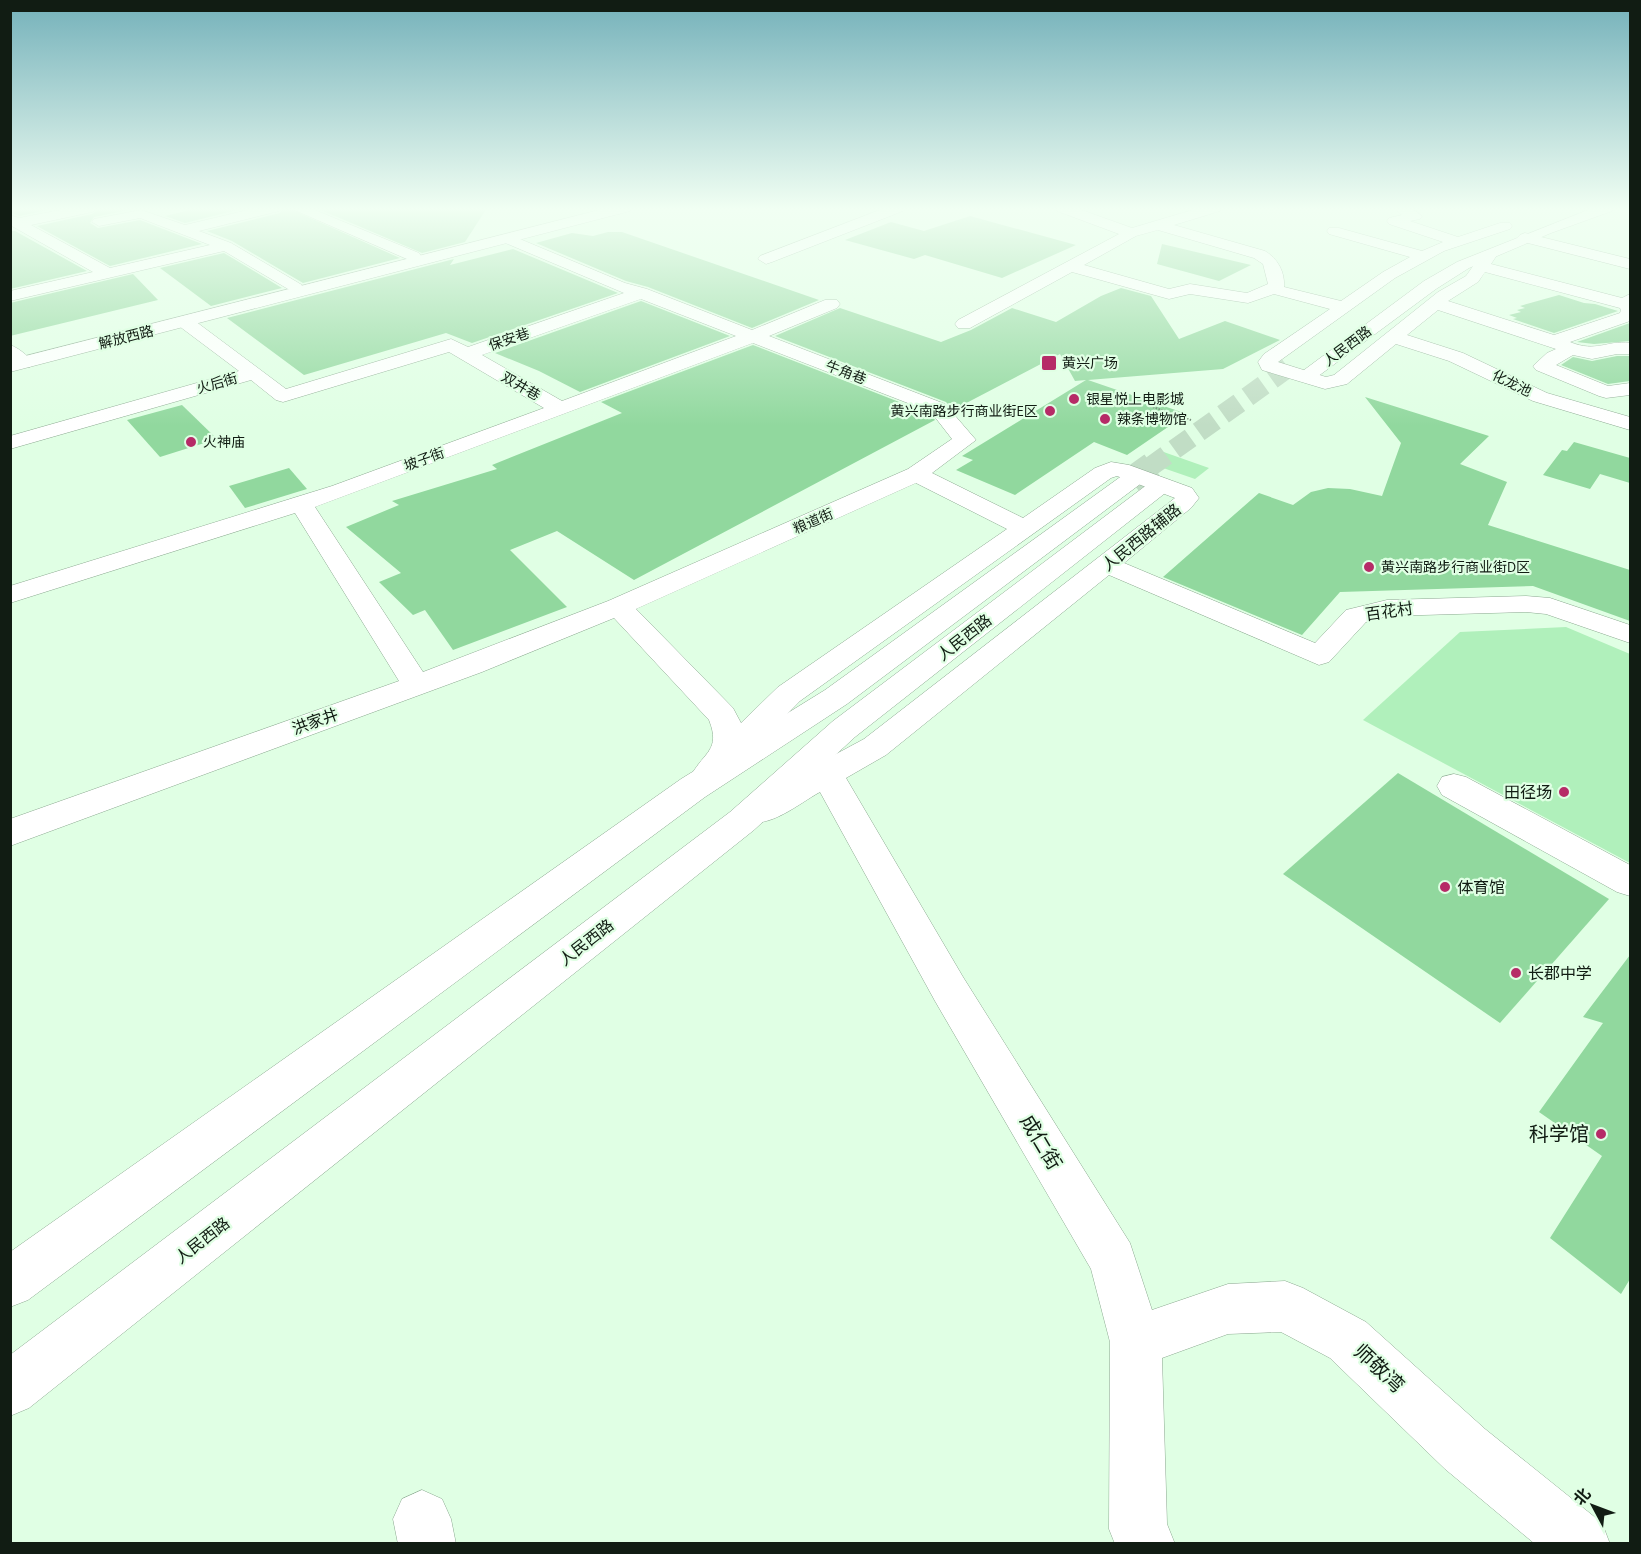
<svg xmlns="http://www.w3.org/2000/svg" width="1641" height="1554" font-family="'PT Sans','Noto Sans SC',sans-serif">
<rect width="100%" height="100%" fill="#e0ffe4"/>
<g fill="#b0f0bb">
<path d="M1158,450L1209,468L1195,479L1143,461Z"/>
<path d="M1566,627L1630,654V863L1363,720L1460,632Z"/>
</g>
<g fill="#91d89e">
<path d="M10,208H57L19,216L10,212Z"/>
<path d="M101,208H138L94,217L90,223L98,228L140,220L202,244L110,266L37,226L92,214Z"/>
<path d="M198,208H245L185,223L165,216Z"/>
<path d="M283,208H288L400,258L303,283L232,241L207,231L280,213Z"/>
<path d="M316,208H487L465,242L422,253Z"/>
<path d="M970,216L1076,245L1002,278L925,255L914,259L845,240L891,222L924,231Z"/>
<path d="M10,231H15L87,271L10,289Z"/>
<path d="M608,232H622L819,300L752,328L648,287L626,281L536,243L572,233L593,236Z"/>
<path d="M1162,244L1251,265L1219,281L1157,264Z"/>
<path d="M513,249L618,293L472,343L446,333L304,375L227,318L454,259L450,265Z"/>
<path d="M224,253L282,288L211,306L160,268Z"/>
<path d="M133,274L158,300L10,336V303Z"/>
<path d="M1121,288L1151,296L1179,339L1225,321L1280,340L1223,369L1088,380L1187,414L1127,455L1094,442L1015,495L956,470L973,460L962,456L1086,380L1075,381L1060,354L953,410L946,402L775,336L840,308L941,342L971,330L1012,308L1056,322L1101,296Z"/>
<path d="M1559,295L1584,303L1595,304L1618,311L1554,333L1513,319L1517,318L1509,315L1521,312L1517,310L1525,308L1520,306Z"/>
<path d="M641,301L730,336L580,392L539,371L495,353Z"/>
<path d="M1630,323V341L1594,344L1577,342Z"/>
<path d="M753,345L930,414L935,420L634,580L557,531L510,550L567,607L453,650L425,610L413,615L379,582L401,573L346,527L399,505L392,501L497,469L492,465L622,413L601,402Z"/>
<path d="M1617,356H1630V381L1608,384L1561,365L1573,357L1592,361Z"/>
<path d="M1365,397L1489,436L1460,464L1507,482L1488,525L1630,570V621L1533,586L1340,592L1302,635L1163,577L1259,493L1293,505L1311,492L1328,488L1350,489L1382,496L1401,443Z"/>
<path d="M182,405L217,439L160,457L127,420Z"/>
<path d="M1574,442L1630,458V483L1600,474L1590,489L1543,475L1562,450L1567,451Z"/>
<path d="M289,468L307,489L245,508L229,486Z"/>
<path d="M1398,773L1609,899L1500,1023L1283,874Z"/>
<path d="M1630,955V1279L1621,1294L1550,1238L1602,1156L1539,1112L1603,1023L1583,1017Z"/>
</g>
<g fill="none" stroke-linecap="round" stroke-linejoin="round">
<path stroke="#c1ddc5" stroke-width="20" stroke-dasharray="20 10" stroke-linecap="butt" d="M1150,467L1289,367"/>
<path stroke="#c1ddc5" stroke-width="26" stroke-dasharray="26 13" stroke-linecap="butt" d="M1131,480L1152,465"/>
<g stroke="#8ca991" stroke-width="1">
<g id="minor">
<path d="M70,208H99L92,212L31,225L110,268L210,245L140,218L99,226L92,222L94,219L141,210L185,225L256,208H281L279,211L199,231L231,243L302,285L300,289H288L224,251L10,301V291L93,272L10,225V215L19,218Z"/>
<path d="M290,208H310L419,253L421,256L419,259H407Z"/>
<path d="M885,208H905L903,211L772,262L766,264L758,259L760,256Z"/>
<path d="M1055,208H1076L1132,228L1199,208H1222L1220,211L1174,225L1265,251C1278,259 1285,272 1284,287L1341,301L1383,272L1410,257L1329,234L1327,231L1329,228H1339L1422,251L1443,242L1389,224L1387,221L1389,218L1402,215L1393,208H1411L1422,216L1420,219L1410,221L1458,237L1500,223H1510L1512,226L1510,229L1444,251L1395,278L1278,362L1326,377L1334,375L1438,292L1466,276L1483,252L1489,250L1497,255L1491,264L1622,298L1630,294V321L1570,342C1597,353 1606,340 1630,343V354H1617L1592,359L1573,355L1556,365L1608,386L1630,383V395L1606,398L1599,396L1536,370L1533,366L1547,353L1556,349L1438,310L1407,335L1463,353L1547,393L1630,417V430L1533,401L1449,361L1396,344L1347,384L1325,389L1262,370L1258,362L1264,354L1330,309L1274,294L1248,303L1190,294L1169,299L1072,272L970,328H958L955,324L958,320L1119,234L1057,211ZM1158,230L1254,258L1263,264L1268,284L1247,293L1190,284L1169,289L1084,265L1136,236ZM1485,272L1620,308L1621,310L1620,313L1554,335L1448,301L1478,282Z"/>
<path d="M1525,233L1630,259V269L1520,241L1517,238L1520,235Z"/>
<path d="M508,234L625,283L647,289L752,330L825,300H837L840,304L837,308L769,336L945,404L976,440L932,473L1023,518L1095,468L1111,462L1129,465L1192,488L1199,498L1191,508L1124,563L1315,643L1346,610L1387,600L1526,596L1550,598L1630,625V643L1546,614L1526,612L1388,616L1366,622L1329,662L1319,665L1109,575L886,755L846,778L963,977L1130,1243L1152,1310L1228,1284L1285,1281L1303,1288L1366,1322L1485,1429L1602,1523L1610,1544H1535L1445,1469L1330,1358L1281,1332L1228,1334L1162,1358L1167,1524L1175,1544H1115L1109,1529L1110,1342L1091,1269L935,1001L820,792C798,804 770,829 745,821L740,812L745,803L864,739L1175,498L1117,476L1111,478L800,701L720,782L708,786L696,782L692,774C704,752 721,750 709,720L614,618L482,672L10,846V819L399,681L295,513L10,603V586L332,486L544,408L449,352L283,402L276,400L251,380L10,449V436L239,371L179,326L176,322L179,318H191L286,389L451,339L468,347L624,293L503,242L500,239L503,236ZM641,299L736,336L562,401L482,355ZM753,343L931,412L952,439L908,469L608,601L423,672L315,507ZM916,483L1007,529L778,687L741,723L733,708L636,609Z"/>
<path d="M10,345C19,348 27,355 33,363L30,367H16L10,362Z"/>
<path d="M1454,774L1466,777L1630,865V896L1617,892L1442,795L1437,786L1442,777Z"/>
<path d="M422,1490L442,1499L451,1519L456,1544H398L393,1519L402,1499Z"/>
</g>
</g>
<g stroke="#8ca991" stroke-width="1">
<g id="major">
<path d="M607,208H632L630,211L10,372V360Z"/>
<path d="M1593,208H1614L1612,211L1551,233L1469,268L1436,289L1317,377H1303L1300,373L1424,281L1457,262Z"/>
<path d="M1131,473L1139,475L1143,480L1139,485L847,704L705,797L28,1300L10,1307V1252L681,779L825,690L1123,475Z"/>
<path d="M1156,482L1164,484L1168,489L1164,494L855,737L754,830L29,1408L10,1416V1355L730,812L833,721L1148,484Z"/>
</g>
</g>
<path stroke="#768b79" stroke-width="2" stroke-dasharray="1.5 1.5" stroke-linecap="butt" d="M1150,406L1191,420"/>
<use href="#minor" fill="#fff" fill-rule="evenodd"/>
<use href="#major" fill="#fff" fill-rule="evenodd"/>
</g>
<linearGradient id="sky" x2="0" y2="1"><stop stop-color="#74b1ba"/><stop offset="0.49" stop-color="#f1fff3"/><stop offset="1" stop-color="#f1fff3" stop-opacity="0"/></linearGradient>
<rect width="1641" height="426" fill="url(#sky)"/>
<g fill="#b62b67" stroke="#e0ffe4" stroke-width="2">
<rect x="1041" y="355" width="16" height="16" rx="3"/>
<circle cx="1074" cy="399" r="6"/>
<circle cx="1050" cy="411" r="6"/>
<circle cx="1105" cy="419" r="6"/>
<circle cx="191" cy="442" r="6"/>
<circle cx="1369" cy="567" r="6"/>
<circle cx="1564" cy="792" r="6"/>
<circle cx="1445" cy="887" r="6"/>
<circle cx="1516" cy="973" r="6"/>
<circle cx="1601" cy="1134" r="6"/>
</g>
<g text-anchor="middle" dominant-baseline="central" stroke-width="4.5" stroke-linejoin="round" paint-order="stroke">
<g font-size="14" fill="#111c13" stroke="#e0ffe4">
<text transform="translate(126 337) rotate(-14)">解放西路</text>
<text transform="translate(509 339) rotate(-19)">保安巷</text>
<text transform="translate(1347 346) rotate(-37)">人民西路</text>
<text transform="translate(846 372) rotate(21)">牛角巷</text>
<text transform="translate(217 383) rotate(-16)">火后街</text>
<text transform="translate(1512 383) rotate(26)">化龙池</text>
<text transform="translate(521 386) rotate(30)">双井巷</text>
<text transform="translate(424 459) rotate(-20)">坡子街</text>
<text transform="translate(813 521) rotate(-24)">粮道街</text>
</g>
<g font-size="14" fill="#111c13" stroke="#e0ffe4" text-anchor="start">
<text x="1062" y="363">黄兴广场</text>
<text x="1086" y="399">银星悦上电影城</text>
<text x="1038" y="411" text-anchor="end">黄兴南路步行商业街E区</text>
<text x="1117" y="419">辣条博物馆</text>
<text x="203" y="442">火神庙</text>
<text x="1381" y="567">黄兴南路步行商业街D区</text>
</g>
<g font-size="16" fill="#111c13" stroke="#e0ffe4">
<text transform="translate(1141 537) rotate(-39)">人民西路辅路</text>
<text transform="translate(1389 611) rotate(-8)">百花村</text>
<text transform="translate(964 637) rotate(-38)">人民西路</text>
<text transform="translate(315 721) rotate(-20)">洪家井</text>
<text transform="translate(586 942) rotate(-38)">人民西路</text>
<text transform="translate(202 1240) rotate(-38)">人民西路</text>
</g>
<g font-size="16" fill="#111c13" stroke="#e0ffe4" text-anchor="start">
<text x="1552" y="792" text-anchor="end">田径场</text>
<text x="1457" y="887">体育馆</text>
<text x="1528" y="973">长郡中学</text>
</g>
<g font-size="20" fill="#111c13" stroke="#e0ffe4" text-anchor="end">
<text x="1589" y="1134">科学馆</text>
</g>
<g font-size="20" fill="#111c13" stroke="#e0ffe4">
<text transform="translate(1041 1142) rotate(59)">成仁街</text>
<text transform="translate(1379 1368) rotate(43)">师敬湾</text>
</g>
</g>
<rect width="1641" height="1554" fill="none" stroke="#111c13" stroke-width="24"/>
<g transform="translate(1593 1506) rotate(311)" stroke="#e0ffe4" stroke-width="4.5" paint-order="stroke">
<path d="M0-4.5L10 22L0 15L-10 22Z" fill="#111c13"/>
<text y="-9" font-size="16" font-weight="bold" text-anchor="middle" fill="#111c13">北</text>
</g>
</svg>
